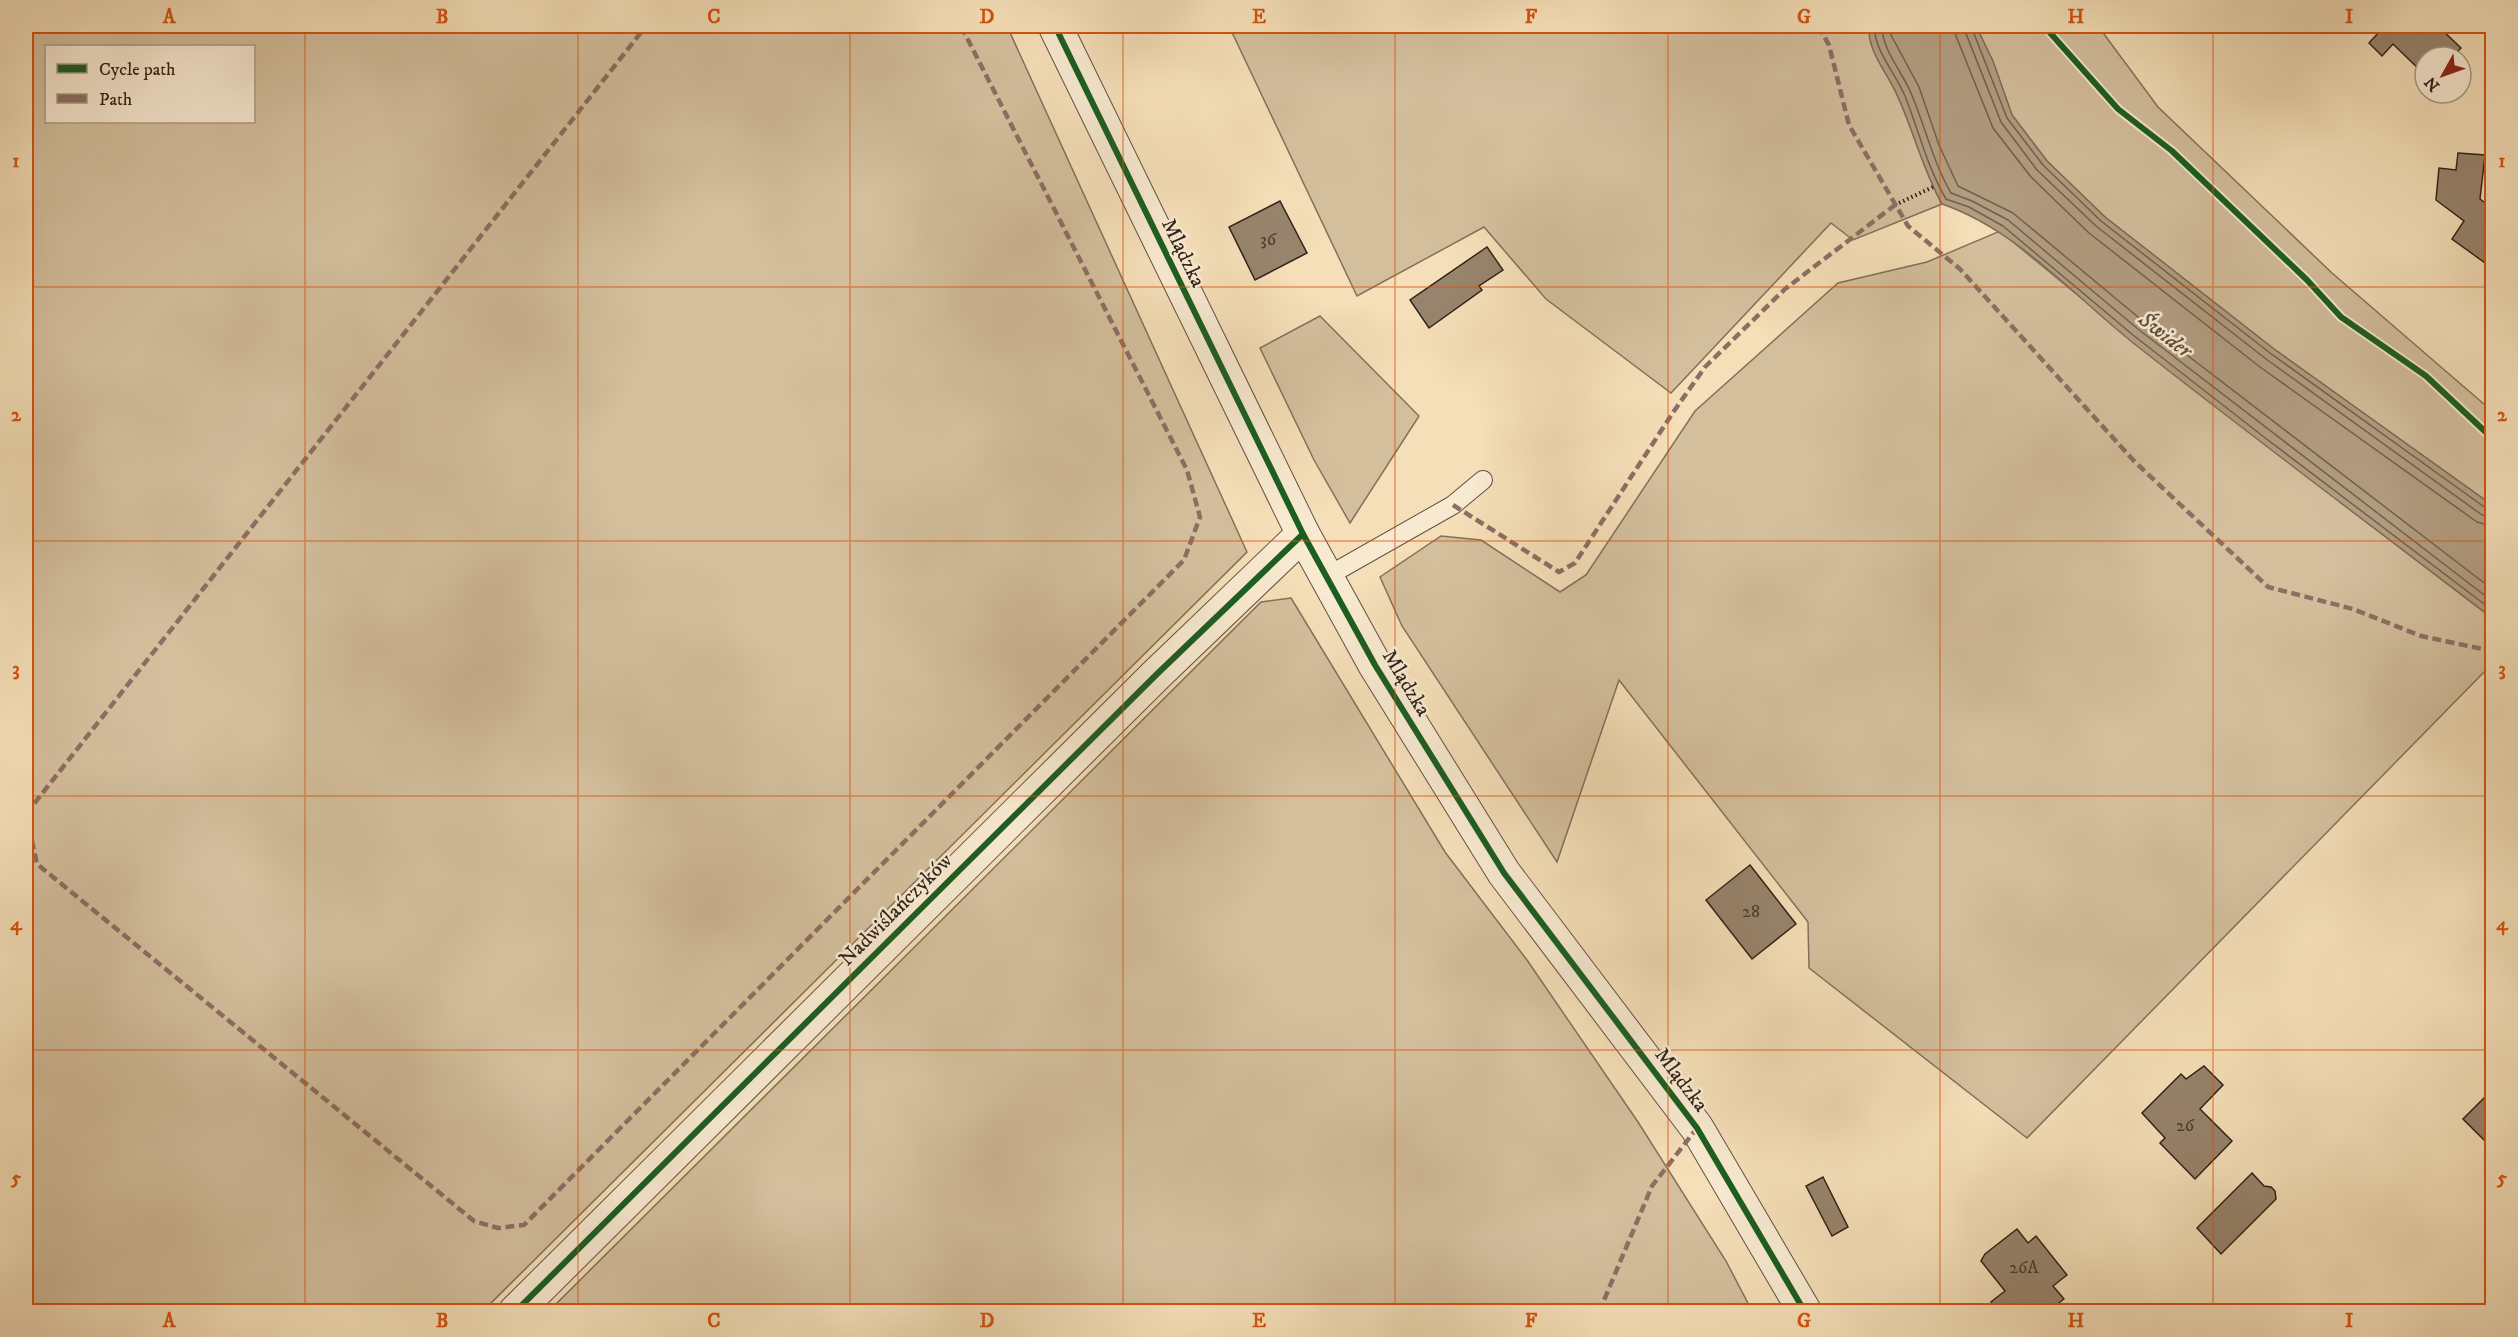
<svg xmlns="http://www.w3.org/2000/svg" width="2518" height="1337" font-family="'IM FELL DW Pica',serif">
<rect width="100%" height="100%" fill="#f5dfb8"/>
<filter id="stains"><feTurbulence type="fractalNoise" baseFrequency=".00333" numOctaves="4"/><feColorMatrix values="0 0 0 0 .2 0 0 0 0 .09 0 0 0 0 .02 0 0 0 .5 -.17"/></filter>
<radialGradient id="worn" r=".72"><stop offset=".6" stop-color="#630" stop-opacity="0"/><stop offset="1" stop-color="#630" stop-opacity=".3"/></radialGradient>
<g fill="#d4bf9d" stroke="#83705c" stroke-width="1.5" fill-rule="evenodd">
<path d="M26,26H1007L1247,552L483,1311H26ZM46,46H254V122H46Z"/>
<path d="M1229,26H1869C1868,52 1888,73 1898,97C1914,132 1923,170 1942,204L1853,240L1831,223L1671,393L1546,299L1484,227L1357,296Z"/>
<path d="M1976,26H2098L2158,107L2332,273L2492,411V505L2274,349L2105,217L2047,161L2012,115L1993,62Z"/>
<path d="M2000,231C2160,365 2326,491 2492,618V669L2489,667L2027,1138L1809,968L1808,922L1619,680L1557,862L1402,626L1380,577L1441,536L1481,540L1560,592L1586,575L1695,411L1838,283L1927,262Z"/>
<path d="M1320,316L1419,416L1350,523L1314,460L1260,348Z"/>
<path d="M1291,598L1445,852L1527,960L1638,1122L1726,1261L1752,1311H549L1261,602Z"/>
</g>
<path fill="#b39e82" stroke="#7f6c58" stroke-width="1.5" d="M1869,26H1976L1993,61L2012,115L2047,161L2105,217L2274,349L2492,505V618C2372,526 2251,436 2132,342C2071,293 2017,230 1942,204C1923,170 1914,132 1898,97C1888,73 1867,52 1869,26Z"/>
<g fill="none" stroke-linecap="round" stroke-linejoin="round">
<g stroke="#72604e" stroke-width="1.5">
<path d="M1874,26C1875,52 1895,72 1905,96C1919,131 1927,167 1946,199L1969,207L2003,226L2133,335L2264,437L2492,610"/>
<path d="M1882,26C1882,50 1902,71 1911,93C1925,126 1933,162 1951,193L1972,201L2008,220L2138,329L2492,601"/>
<path d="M1891,26V35L1919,87L1939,145L1958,186L2013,213L2144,322L2492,589"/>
<path d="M1954,26L1956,36L1993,128L2031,177L2089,233L2260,367L2477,522L2492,526"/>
<path d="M1963,26L2001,122L2037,170L2096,226L2266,359L2482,515L2492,517"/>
<path d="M1971,26L2007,118L2043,165L2101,221L2270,353L2487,509L2492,510"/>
</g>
</g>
<g fill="#97846c" stroke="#32211a" stroke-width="1.5">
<path d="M2374,26H2438L2461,48L2452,57H2425V75L2393,44L2382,56L2369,43L2380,31Z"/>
<path d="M2458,153L2485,155L2480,199L2492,208V268L2452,239L2464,221L2436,200L2439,168L2456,170Z"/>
<path d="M1280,201L1307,253L1255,280L1229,227Z"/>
<path d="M1487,247L1503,270L1479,286L1482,290L1429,328L1410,300Z"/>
<path d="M1750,865L1796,924L1752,959L1706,900Z"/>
<path d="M2204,1066L2223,1085L2200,1109L2232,1141L2195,1179L2160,1143L2165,1138L2142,1113L2181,1074L2186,1079Z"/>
<path d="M2492,1090V1148L2463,1119Z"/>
<path d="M2252,1173L2264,1186L2271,1187L2275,1191L2276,1199L2221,1254L2197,1228Z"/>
<path d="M1823,1177L1848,1227L1832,1236L1806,1186Z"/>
<path d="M2017,1229L2028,1243L2036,1236L2067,1275L2053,1286L2064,1299L2047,1312H1998L1991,1302L2005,1291L1981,1261L1985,1254Z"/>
</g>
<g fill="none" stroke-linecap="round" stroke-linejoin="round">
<g stroke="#635042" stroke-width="20">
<path id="service" d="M1326,577L1453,505L1483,480"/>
</g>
<g stroke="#635042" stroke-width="35">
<path id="minor" d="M515,1312L1157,674L1303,534"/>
</g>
<g stroke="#635042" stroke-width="35">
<path id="tertiary" d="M1055,26L1303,534L1375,665L1504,873L1697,1128L1805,1312"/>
</g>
<path stroke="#32211a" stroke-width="4" stroke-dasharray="1.5 3" stroke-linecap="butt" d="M1895,205L1933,187"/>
<use href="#service" stroke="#f8ead1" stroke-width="18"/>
<use href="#minor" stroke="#f8ead1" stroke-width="33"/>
<use href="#tertiary" stroke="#f8ead1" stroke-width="33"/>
<g stroke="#8d6e63" stroke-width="4.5" stroke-dasharray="9 4.5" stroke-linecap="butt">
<path d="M1818,26L1829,45L1849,125L1908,226L1960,269L2134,461L2268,587L2353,609L2421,636L2492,651"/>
<path d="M1453,505L1559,572L1575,563L1674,411L1705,367L1785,289L1895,205"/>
<path d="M26,814L37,864L474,1221L498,1228L524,1225L1184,560L1200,517L1187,470L961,26"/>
<path d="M26,814L646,26"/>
<path d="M1599,1312L1652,1186L1697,1128"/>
</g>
<g stroke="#f8ead1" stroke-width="10">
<g id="cycleway">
<path d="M1055,26L1303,534L1375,665L1504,873L1697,1128L1805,1312"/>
<path d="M2044,26L2118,109L2172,151L2307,280L2341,317L2426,376L2492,438"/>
<path d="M515,1312L1157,674L1303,534"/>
</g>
</g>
<use href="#cycleway" stroke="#1b5e20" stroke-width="6"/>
</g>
<path fill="none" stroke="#d6530d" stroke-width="1.5" stroke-opacity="0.55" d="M305,26V1312M578,26V1312M850,26V1312M1123,26V1312M1395,26V1312M1668,26V1312M1940,26V1312M2213,26V1312M26,287H2492M26,541H2492M26,796H2492M26,1050H2492"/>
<g text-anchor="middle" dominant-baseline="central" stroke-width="5" stroke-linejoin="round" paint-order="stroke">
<g font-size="18" fill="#4b3a2e">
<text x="1268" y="240">36</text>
<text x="1751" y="912">28</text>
<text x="2185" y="1126">26</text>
<text x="2024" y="1268">26A</text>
</g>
<g font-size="21" fill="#32211a" stroke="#f8ead1">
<text transform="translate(1183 253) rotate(64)">Mlądzka</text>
<text transform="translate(1406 683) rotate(59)">Mlądzka</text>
<text transform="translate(896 910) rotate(-45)">Nadwiślańczyków</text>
<text transform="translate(1681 1080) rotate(53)">Mlądzka</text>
</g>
<g font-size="22" font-style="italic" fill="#5f4d3e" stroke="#f8ead1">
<text transform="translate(2165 335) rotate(37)">Świder</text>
</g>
</g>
<rect width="2518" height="1337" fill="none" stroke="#f5dfb8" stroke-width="66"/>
<rect x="45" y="45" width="210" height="78" fill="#f8ead1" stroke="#a99a88" stroke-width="1.5"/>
<rect x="57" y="64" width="30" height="9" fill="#1b5e20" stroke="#a99a88" stroke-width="1.5"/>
<text x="99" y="75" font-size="18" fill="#32211a">Cycle path</text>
<rect x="57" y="94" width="30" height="9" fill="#8d6e63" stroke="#a99a88" stroke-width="1.5"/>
<text x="99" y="105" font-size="18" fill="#32211a">Path</text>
<g transform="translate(2443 75) rotate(230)"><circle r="28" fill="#f8ead1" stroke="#a99a88" stroke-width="1.5"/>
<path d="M0-4.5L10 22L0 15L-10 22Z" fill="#8f2418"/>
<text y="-9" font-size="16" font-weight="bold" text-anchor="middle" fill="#32211a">N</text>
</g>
<rect x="33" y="33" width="2452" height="1271" fill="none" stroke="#d6530d" stroke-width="2"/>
<g font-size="20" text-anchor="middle" font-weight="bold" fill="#d6530d">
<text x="169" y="23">A</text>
<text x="442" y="23">B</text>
<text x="714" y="23">C</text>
<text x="987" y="23">D</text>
<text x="1259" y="23">E</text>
<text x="1531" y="23">F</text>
<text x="1804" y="23">G</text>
<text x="2076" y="23">H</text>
<text x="2349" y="23">I</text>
<text x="16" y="167">1</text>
<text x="2502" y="167">1</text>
<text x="16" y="421">2</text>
<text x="2502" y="421">2</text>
<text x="16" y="675">3</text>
<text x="2502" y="675">3</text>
<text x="16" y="930">4</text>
<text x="2502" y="930">4</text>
<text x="16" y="1184">5</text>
<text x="2502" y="1184">5</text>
<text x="169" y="1327">A</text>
<text x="442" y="1327">B</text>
<text x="714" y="1327">C</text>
<text x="987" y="1327">D</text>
<text x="1259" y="1327">E</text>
<text x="1531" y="1327">F</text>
<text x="1804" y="1327">G</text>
<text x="2076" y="1327">H</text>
<text x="2349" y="1327">I</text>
</g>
<rect width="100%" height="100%" filter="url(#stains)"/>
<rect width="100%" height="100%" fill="url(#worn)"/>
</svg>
